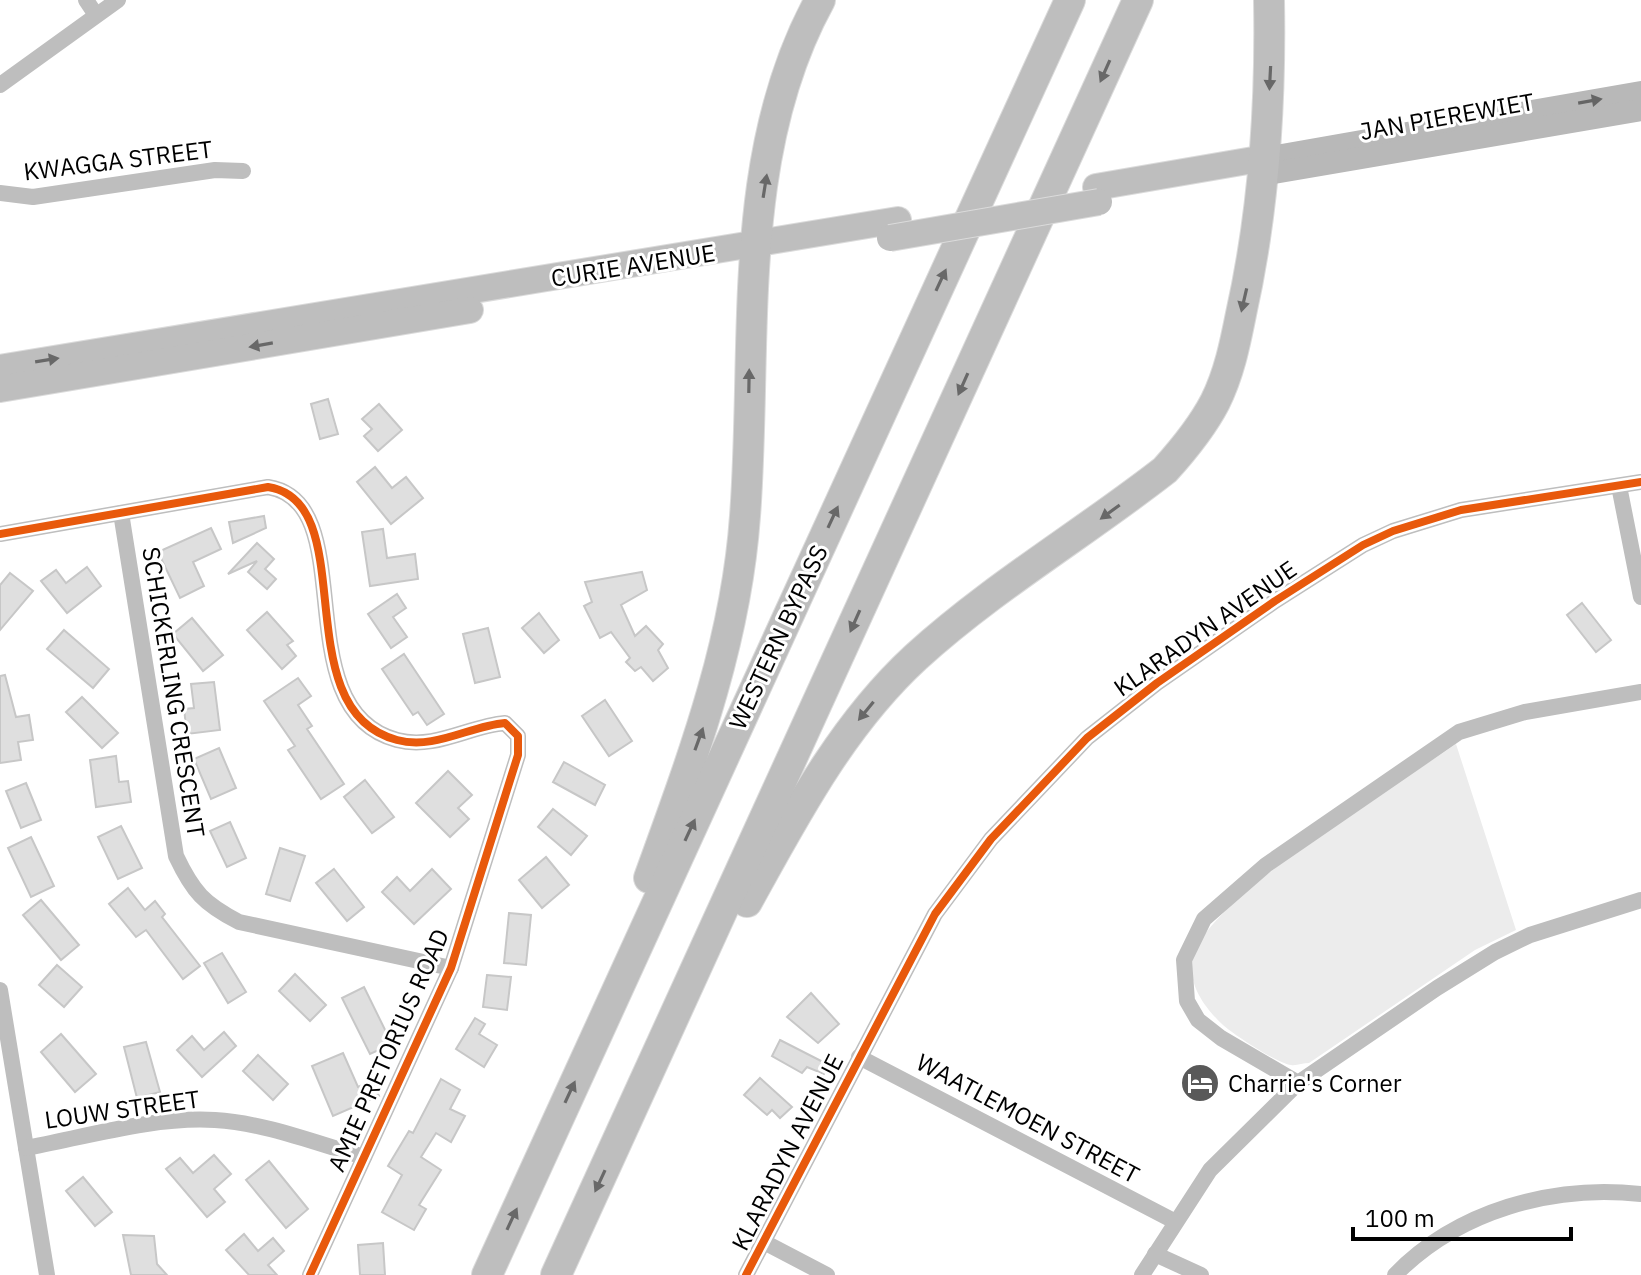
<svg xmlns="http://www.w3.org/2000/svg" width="1641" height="1275" font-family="'IBM Plex Sans',sans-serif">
<rect width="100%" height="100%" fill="#fff"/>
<path fill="#ececec" d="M1456,744L1516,930L1475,950L1309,1063C1303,1063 1296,1066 1291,1065C1278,1064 1233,1034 1223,1025C1205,1008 1186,983 1193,956C1212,895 1397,785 1456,744Z"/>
<g fill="#dfdfdf" stroke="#c7c7c7" stroke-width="2">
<path d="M328,399L338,434L320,439L311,404Z"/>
<path d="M379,404L402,430L378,451L364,436L372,429L362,419Z"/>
<path d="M375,467L392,488L406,477L423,498L391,524L357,482Z"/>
<path d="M264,516L266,528L233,543L229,522Z"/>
<path d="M211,528L221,549L193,562L204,586L180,598L158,552Z"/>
<path d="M383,529L387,558L415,554L418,579L370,586L362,532Z"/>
<path d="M257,543L274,559L265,569L276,579L267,589L248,572L257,561L228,574Z"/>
<path d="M87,567L101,586L67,613L41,581L56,570L66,583Z"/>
<path d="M642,572L647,590L621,605L635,636L646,626L663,644L658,650L668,668L653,681L641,667L635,671L626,662L630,658L611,632L600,638L584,606L592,602L585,582Z"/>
<path d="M10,573L33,591L0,630V585Z"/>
<path d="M397,594L406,608L393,617L407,637L391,648L368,614Z"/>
<path d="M1582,603L1611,640L1596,652L1567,615Z"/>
<path d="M267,612L293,641L287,645L296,656L282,669L247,630Z"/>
<path d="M539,613L559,640L544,653L522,628Z"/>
<path d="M192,618L223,655L203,671L173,634Z"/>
<path d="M488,628L500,677L475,683L463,634Z"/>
<path d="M64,630L109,669L93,688L47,649Z"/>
<path d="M404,654L444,714L427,725L418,712L413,715L382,669Z"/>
<path d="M5,675L16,717L29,715L33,740L18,742L21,760L0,763V676Z"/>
<path d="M298,678L311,696L298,705L312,726L307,729L344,784L321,799L288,750L295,746L264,701Z"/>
<path d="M214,682L220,730L187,734L184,709L194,708L191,684Z"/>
<path d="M82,697L118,733L102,748L66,712Z"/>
<path d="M605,700L632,741L609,756L582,716Z"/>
<path d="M219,748L236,788L211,799L194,759Z"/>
<path d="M116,756L119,782L128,781L131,802L96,807L90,760Z"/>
<path d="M564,762L605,785L595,805L553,782Z"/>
<path d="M448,771L472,795L458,808L469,819L450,837L416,803Z"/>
<path d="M365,780L394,817L372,833L344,797Z"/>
<path d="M26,783L41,820L21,828L6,791Z"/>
<path d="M553,809L587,836L571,855L538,827Z"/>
<path d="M230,822L246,858L227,867L210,831Z"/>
<path d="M121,826L142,868L118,879L98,837Z"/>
<path d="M31,837L54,886L31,897L8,848Z"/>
<path d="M280,848L305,856L290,901L266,894Z"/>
<path d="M546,857L569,885L542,908L519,880Z"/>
<path d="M334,869L364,907L347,921L316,883Z"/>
<path d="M432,869L451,889L414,924L382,892L397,877L410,891Z"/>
<path d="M128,888L145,910L155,901L165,914L162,917L200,966L183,979L146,930L136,937L109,904Z"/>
<path d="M41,900L79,945L61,960L23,915Z"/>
<path d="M509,913L531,915L526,965L504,963Z"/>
<path d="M222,953L246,992L228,1003L204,963Z"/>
<path d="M57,965L82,987L64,1007L39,985Z"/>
<path d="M295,974L326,1005L310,1021L279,991Z"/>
<path d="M487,975L511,977L507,1010L483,1007Z"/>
<path d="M364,987L392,1044L370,1054L342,998Z"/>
<path d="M811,993L839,1024L818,1043L787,1017Z"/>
<path d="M475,1018L485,1024L479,1034L497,1045L484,1067L456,1049Z"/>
<path d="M224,1032L236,1046L202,1077L177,1050L192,1036L204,1050Z"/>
<path d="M61,1034L96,1074L75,1092L41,1052Z"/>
<path d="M780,1040L829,1065L824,1074L807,1067L802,1073L772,1056Z"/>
<path d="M146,1042L160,1092L137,1098L124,1047Z"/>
<path d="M343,1053L358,1087L372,1081L379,1096L333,1116L312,1066Z"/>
<path d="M258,1055L288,1084L273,1100L243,1071Z"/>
<path d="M760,1078L792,1107L780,1118L772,1110L767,1115L744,1095Z"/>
<path d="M441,1079L460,1090L450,1109L465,1116L451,1142L436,1133L421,1157L441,1170L419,1205L426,1209L414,1230L382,1212L402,1175L388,1166L409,1131L413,1133Z"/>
<path d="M214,1155L231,1174L214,1189L225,1202L207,1217L166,1169L180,1158L193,1173Z"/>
<path d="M269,1161L308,1209L286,1228L246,1180Z"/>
<path d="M83,1177L112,1212L95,1226L66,1191Z"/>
<path d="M244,1234L258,1251L273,1238L284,1251L268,1265L277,1275H249L226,1250Z"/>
<path d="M123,1235L154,1236L157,1264L167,1275H131Z"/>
<path d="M383,1243L385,1275H360L358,1245Z"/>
</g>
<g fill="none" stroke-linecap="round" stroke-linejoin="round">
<g stroke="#dbdbdb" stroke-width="28">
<g id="primary">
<path d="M1096,187L1265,158"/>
<path d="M0,368L898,220"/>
<path d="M0,389L470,310"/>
</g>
</g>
<g stroke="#dbdbdb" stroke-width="32">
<g id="motorway">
<path d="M649,878C692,759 736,644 745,516C758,346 734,156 820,0"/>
<path d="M747,902C795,815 842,725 916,657C993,587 1083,534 1165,470C1184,449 1202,427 1215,402C1229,374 1235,344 1241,314C1264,211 1271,106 1269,0"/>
<path d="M487,1275L1070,0"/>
<path d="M556,1275L1138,0"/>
</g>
</g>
<g stroke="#bebebe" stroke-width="16">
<path d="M86,0L96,15"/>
<path d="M0,85L118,0"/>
<path d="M0,193L33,197L215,170L243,171"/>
<path d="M1619,486L1641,597"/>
<path d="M121,513L176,856C193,892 204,904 239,922L451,968"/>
<path d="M0,534L268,487C364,502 283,710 397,740C435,750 469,726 505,723L518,736V755L451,968L310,1275"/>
<path d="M0,990L47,1275"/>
<path d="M859,1057L1174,1221"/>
<path d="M1298,1083L1221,1038L1198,1020L1187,1001L1184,960L1204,919L1266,865L1459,732L1525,712L1641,692"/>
<path d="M26,1148C85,1137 156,1116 215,1120C265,1123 315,1143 364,1157"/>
<path d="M762,1241L827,1275"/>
<path d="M1155,1254L1201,1275"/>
<path d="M746,1275L935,914L991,839L1087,738L1157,683L1275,601L1363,545L1393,531L1461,510L1641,482"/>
<path d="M1142,1275L1210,1170L1298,1083L1437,988L1495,952L1530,935L1641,900"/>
<path d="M1395,1275C1457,1211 1553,1184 1641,1194"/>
</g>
<g stroke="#b8b8b8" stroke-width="22">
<path d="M1265,158L1641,92"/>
<path d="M1262,175L1641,110"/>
</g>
<use href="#primary" stroke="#bebebe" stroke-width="26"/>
<use href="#motorway" stroke="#bebebe" stroke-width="30"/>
<g stroke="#dbdbdb" stroke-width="28" stroke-linecap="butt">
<path id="primary-bridge" d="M890,238L1099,202"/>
</g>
<use href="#primary-bridge" stroke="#bebebe" stroke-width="26"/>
<g stroke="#fff" stroke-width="13">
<g id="cycleway">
<path d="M0,534L268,487C364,502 283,710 397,740C435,750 469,726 505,723L518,736V755L451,968L310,1275"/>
<path d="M746,1275L935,914L991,839L1087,738L1157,683L1275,601L1363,545L1393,531L1461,510L1641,482"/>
</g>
</g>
<use href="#cycleway" stroke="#e8590c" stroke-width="8"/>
</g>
<defs><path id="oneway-solid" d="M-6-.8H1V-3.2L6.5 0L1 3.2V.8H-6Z" transform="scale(2)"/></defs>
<g fill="#686868">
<use href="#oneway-solid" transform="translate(1105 71) rotate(114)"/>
<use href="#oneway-solid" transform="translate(1270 78) rotate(93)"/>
<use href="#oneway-solid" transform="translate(765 186) rotate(-81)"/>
<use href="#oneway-solid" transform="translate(941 280) rotate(-65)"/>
<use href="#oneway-solid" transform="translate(1244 300) rotate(103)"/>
<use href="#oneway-solid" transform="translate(261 345) rotate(170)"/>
<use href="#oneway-solid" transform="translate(47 360) rotate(-9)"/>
<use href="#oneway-solid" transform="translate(749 381) rotate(-89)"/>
<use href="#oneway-solid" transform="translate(963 384) rotate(114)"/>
<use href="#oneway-solid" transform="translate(1110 512) rotate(144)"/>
<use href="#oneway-solid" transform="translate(833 517) rotate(-65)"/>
<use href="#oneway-solid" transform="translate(855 621) rotate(114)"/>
<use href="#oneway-solid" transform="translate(866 711) rotate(129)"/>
<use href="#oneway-solid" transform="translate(699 739) rotate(-70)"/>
<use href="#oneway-solid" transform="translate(690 830) rotate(-65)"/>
<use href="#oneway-solid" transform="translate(570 1092) rotate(-65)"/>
<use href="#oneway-solid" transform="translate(600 1181) rotate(115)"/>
<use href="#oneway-solid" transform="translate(512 1219) rotate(-65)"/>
</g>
<use fill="#656565" href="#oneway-solid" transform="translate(1590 101) rotate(-10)"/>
<defs>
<g id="hotel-disc" transform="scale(2)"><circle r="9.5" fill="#595959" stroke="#fff"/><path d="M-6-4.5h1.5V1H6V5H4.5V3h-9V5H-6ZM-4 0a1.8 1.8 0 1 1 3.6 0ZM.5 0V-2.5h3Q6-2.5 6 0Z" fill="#fff"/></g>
</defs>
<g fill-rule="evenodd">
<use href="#hotel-disc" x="1200" y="1083"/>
</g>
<g text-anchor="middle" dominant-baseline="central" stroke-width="6" stroke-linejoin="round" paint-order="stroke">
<g font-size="24" fill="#000" stroke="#fff">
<text transform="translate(1447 116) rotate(-10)">JAN PIEREWIET</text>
<text transform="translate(118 160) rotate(-7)">KWAGGA STREET</text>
<text transform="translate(633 265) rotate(-9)">CURIE AVENUE</text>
<text transform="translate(1205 628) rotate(-35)">KLARADYN AVENUE</text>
<text transform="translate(778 637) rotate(-65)">WESTERN BYPASS</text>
<text transform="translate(174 692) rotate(81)">SCHICKERLING CRESCENT</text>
<text transform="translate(388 1050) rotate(-66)">AMIE PRETORIUS ROAD</text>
<text transform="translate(122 1109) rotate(-8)">LOUW STREET</text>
<text transform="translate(1028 1118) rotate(28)">WAATLEMOEN STREET</text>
<text transform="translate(787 1152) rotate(-63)">KLARADYN AVENUE</text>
</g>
<g font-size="24" fill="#000" stroke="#fff" text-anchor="start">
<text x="1228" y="1083">Charrie's Corner</text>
</g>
</g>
<path d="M1353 1227v12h218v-12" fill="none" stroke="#000000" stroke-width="4"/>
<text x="1365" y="1227" font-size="24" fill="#000000" stroke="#ffffff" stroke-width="6" paint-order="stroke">100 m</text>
</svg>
